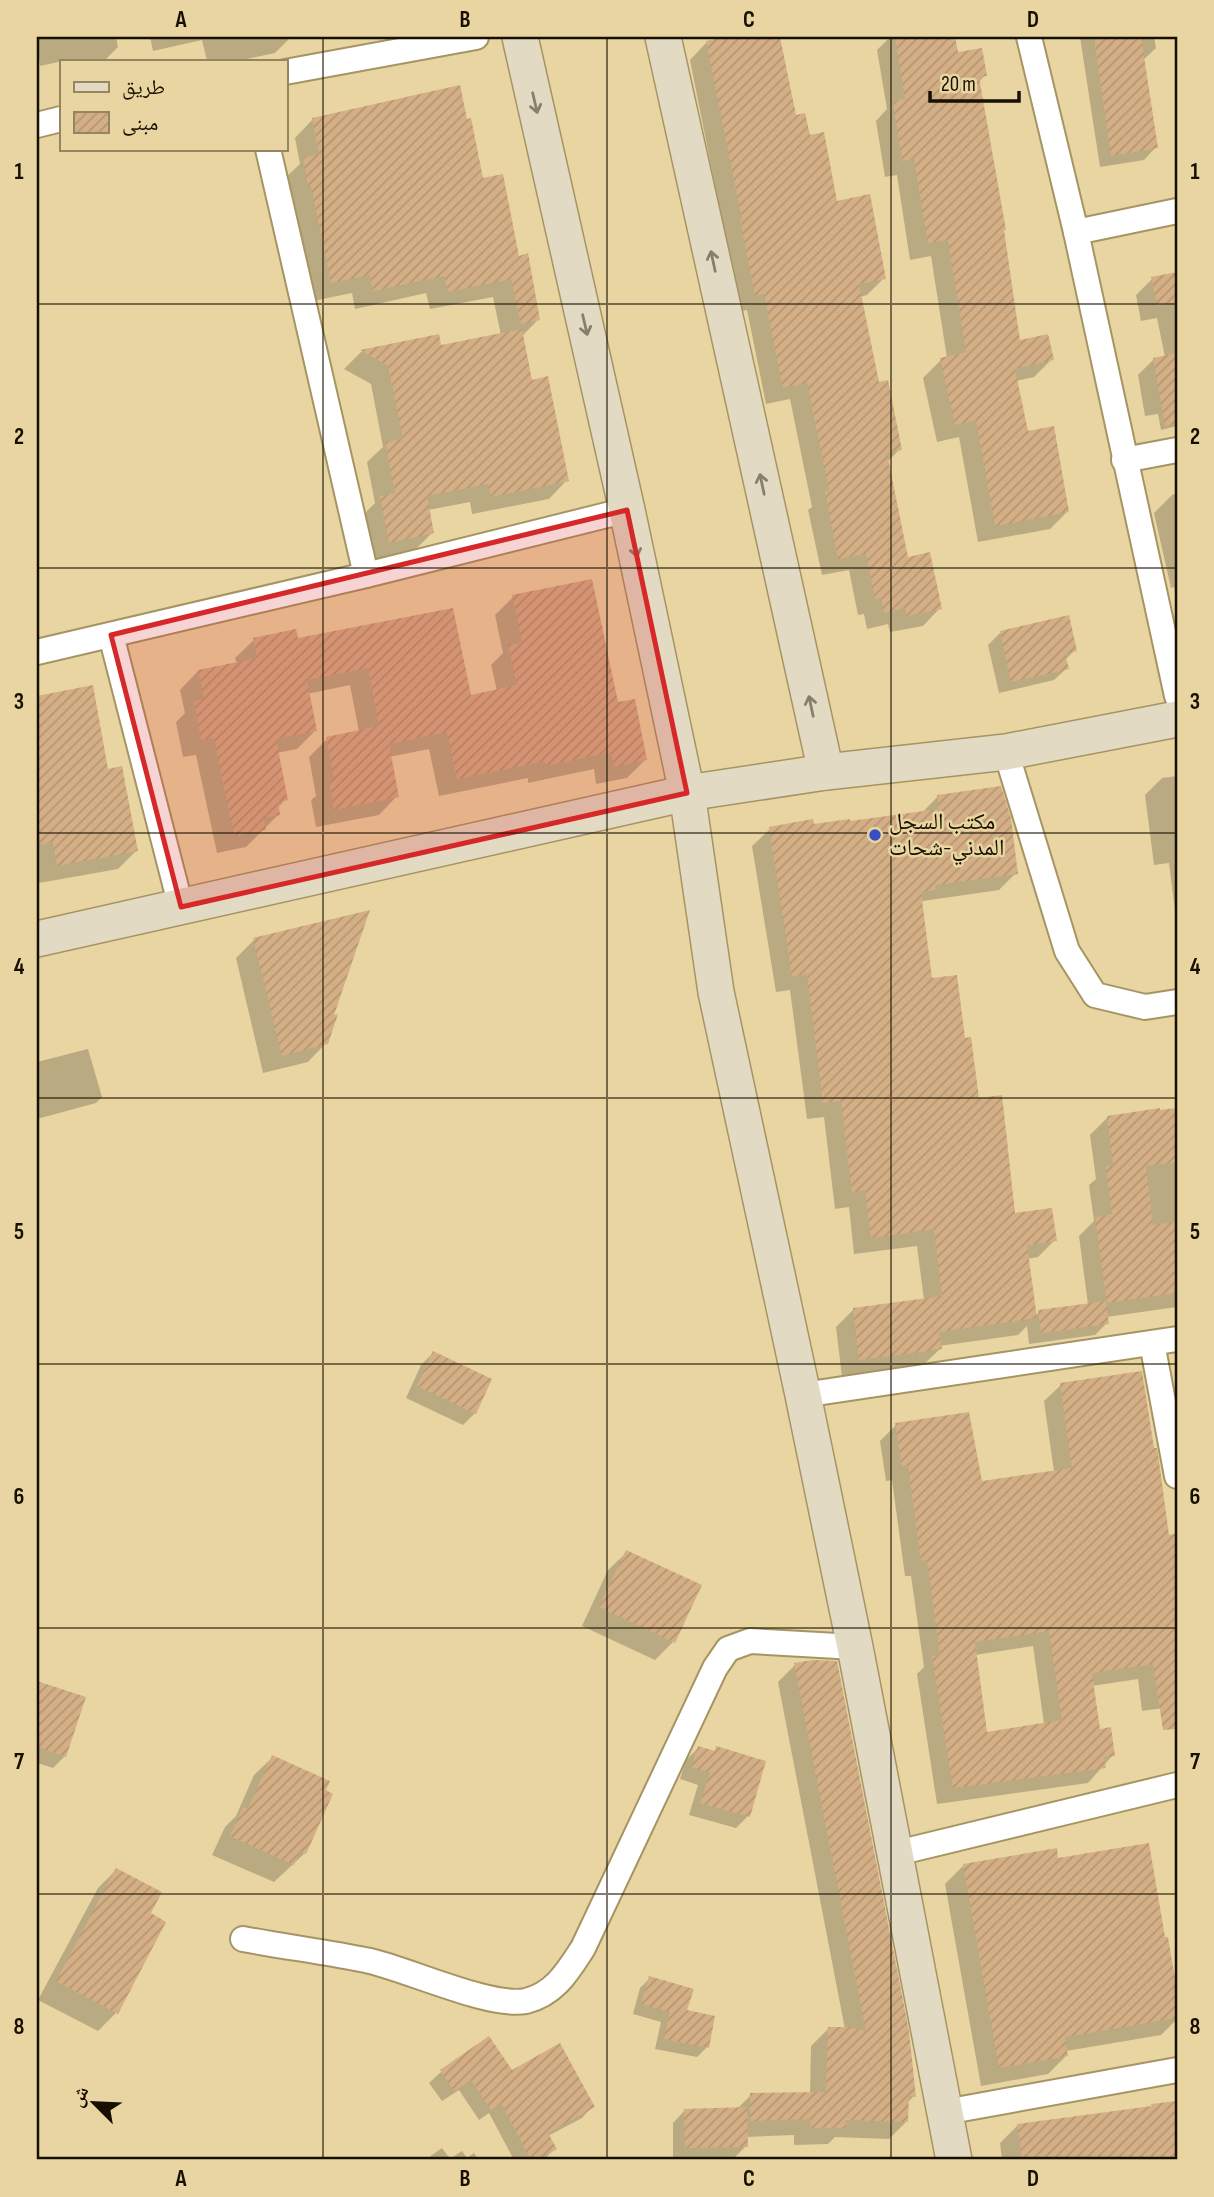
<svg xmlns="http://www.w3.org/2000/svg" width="1214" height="2197" font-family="'Sofia Sans Condensed','Noto Naskh Arabic',sans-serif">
<defs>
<pattern id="building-hatch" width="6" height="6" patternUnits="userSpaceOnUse" patternTransform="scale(1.75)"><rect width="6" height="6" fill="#d4af86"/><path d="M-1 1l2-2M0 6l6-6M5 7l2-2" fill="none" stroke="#b59672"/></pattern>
</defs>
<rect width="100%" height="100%" fill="#e9d5a2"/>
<g fill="#0003" fill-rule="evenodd">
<path d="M37,37H116L118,47L104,61H73L72,59L40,66Z"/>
<path d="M150,37H291L275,53L237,61H207L202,40L153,51Z"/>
<path d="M734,37H742L743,39L779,37L795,117L808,137L836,203L884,278L867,295L860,297L878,384L900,449L887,462L906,559L940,608L923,626L890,632L888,624L867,629L864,614L858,615L849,570L822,575L808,510L812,507L790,399L766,404L747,310L738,312L723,238L725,236L690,60L707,42Z"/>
<path d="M890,37H953L956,54L985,75L978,83L1019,342L1052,359L1034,377L1016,381L1027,433L1068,511L1050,529L978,542L959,437L937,442L923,378L941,360L947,358L931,256L910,260L897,175L885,177L876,121L887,109L877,50Z"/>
<path d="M1080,37H1154L1156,48L1143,60L1156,147L1144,160L1100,167Z"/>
<path d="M313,119L482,180L517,258L539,319L522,336L531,382L567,480L549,499L472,514L470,502L428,510L432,533L414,551L371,560L362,516L375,503L367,462L383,447L371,384L344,369L361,352L438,336L440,347L501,335L493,297L430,309L426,293L355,309L352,293L313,301L285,178L300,164L295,138Z"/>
<path d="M1177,160V180L1175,162Z"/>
<path d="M1177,274V426L1161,430L1158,414L1145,416L1138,375L1154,359L1165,357L1157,318L1141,321L1136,295L1152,279Z"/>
<path d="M1177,493V603L1174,587L1171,588L1154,513L1172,495Z"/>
<path d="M513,597L616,704L645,760L627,778L596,784L594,769L528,783V778L439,796L429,749L389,757L397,796L379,815L316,827L311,800L316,796L309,757L327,739L359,732L350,685L307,694L315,731L297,749L277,753L286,799L277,808L279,814L246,847L217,853L196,755L183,757L176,722L185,713L180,690L198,671L237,664L235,658L254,640H297L469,697L497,691L491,665L503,653L495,615Z"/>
<path d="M1000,633L1075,650L1065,660L1067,668L1054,680L999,693L988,645Z"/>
<path d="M91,687L106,771L136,851L118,869L39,883L37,869V697Z"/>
<path d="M1177,776V927L1169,863L1154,865L1145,795L1162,778Z"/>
<path d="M938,796L1016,873L999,890L923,901L920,903L930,980L963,1040L978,1100L1013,1215L1055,1240L1038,1257L1027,1259L1035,1316L1039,1312L1088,1305L1079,1236L1094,1221L1089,1185L1096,1179L1090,1135L1108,1117L1177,1109V1307L1106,1317L1107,1323L1095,1335L1029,1344L1027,1326L1018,1335L939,1346L940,1349L922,1366L842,1377L836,1327L853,1310L924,1300L917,1246L854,1254L849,1207L835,1209L824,1117L807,1119L790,990L776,992L752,846L770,829L849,823L921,814Z"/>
<path d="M254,940L332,1017L326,1043L308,1062L263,1073L236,958Z"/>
<path d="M88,1049L102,1097L96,1103L37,1119V1062Z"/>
<path d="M433,1353L475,1413L463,1425L406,1398L421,1365Z"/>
<path d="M1061,1385L1168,1537L1177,1535V1706L1142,1711L1138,1679L1092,1686L1099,1731L1113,1755L1088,1783L937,1804L917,1674L924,1667L911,1576H905L892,1480L886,1481L880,1441L896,1425L980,1483L1054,1472L1044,1401ZM1033,1646L1044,1724L986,1734L975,1655Z"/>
<path d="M627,1552L673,1642L655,1660L582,1626L608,1570Z"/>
<path d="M795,1665L914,2096L907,2103L906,2122L889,2139L835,2137L828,2144L794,2145V2135L746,2137V2146L734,2158L673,2160V2123L685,2110L737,2109L751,2095L810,2094L811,2046L828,2029H845L778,1682Z"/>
<path d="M37,1683L84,1698L65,1756L53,1768L37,1763Z"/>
<path d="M698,1748L713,1752L717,1748L748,1816L736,1828L689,1815L698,1785L680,1779L686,1760Z"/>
<path d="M273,1757L305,1853L274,1882L212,1855L225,1827L236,1816L254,1775Z"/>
<path d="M1147,1845L1177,2003V2019L1161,2035L1066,2051V2056L1048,2074L981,2086L945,1884L964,1865L1057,1860Z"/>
<path d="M116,1870L149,1914L164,1922L116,2013L98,2031L38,2000L98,1888Z"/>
<path d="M650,1978L685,2011L707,2047L697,2057L655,2049L661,2022L633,2014L640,1988Z"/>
<path d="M489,2038L512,2073L593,2106L582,2118L548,2136L555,2149L543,2160H514L489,2113L479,2120L459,2090L442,2101L429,2083L441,2072Z"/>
<path d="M1177,2103V2160H1002L1000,2143L1018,2125Z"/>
<path d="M442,2148L450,2159L462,2151L467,2158L474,2153L479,2160H425Z"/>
</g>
<g fill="url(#building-hatch)" fill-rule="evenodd">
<path d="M725,37H780L796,115L805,113L810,135L824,132L837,201L870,194L886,279L859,284L879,382L888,380L902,450L887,453L908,557L930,552L942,609L907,616L905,608L884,613L881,598L875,599L866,554L838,559L825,491L829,490L807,383L783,388L764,294L755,296L740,219H742L706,41Z"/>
<path d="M895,37H955L958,52L982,48L987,76L979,77L1006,230H1004L1020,340L1048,334L1054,360L1015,369L1028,431L1054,426L1069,512L995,526L976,420L955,425L940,358L966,352L948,240L928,243L914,159L902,161L893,101L905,99Z"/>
<path d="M1094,37H1141L1158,148L1111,156Z"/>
<path d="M460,85L467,119L471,118L483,178L503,174L519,256L528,253L540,320L521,324L511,279L448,292L444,276L373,291L370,275L331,283L311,186H308L303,158L319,154L312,118Z"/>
<path d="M1177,272V302L1157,306L1151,277Z"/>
<path d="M522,329L532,380L548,376L569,481L491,497L488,484L427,496L434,533L389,543L380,496L395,493L385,442L403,439L388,366L360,350L439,334L441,345Z"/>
<path d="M1177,353V424L1165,426L1153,358Z"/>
<path d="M592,579L618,702L635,699L647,760L614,767L611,752L546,766L545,761L457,779L447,732L389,744L399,797L334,810L329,781L334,779L326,737L379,726L368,668L307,680L317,731L276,739L288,800L278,802L280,815L264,818L266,830L234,836L214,738L201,740L194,702L204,699L198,670L257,658L253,638L296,629L298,638L453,608L471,695L517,685L508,645L522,642L512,595Z"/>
<path d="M1069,615L1077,651L1065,654L1069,669L1011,682L1000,631Z"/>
<path d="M93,685L108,769L122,766L138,851L57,866L53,842L37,845V696Z"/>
<path d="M1001,786L1011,818L1018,874L935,885L936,890L921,892L932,978L957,975L965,1038L971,1037L979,1098L1002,1095L1015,1213L1052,1208L1057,1241L1027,1245L1037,1318L939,1332L942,1349L859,1360L853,1308L942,1296L934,1229L871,1238L865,1190L852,1192L841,1101L823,1103L807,974L792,976L769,827L813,819L814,824L850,819V821L939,809L937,795Z"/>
<path d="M370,910L334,1015L338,1014L328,1044L282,1056L253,938Z"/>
<path d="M1160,1108V1110L1177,1108V1162L1146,1166L1153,1225L1177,1222V1293L1107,1303L1095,1217L1112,1214L1106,1166L1113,1165L1107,1116Z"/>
<path d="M1106,1301L1109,1324L1041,1333L1038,1310Z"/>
<path d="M433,1351L492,1379L476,1414L417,1386Z"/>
<path d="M1142,1371L1154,1448H1157L1158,1454L1169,1535L1177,1533V1729L1163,1730L1153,1664L1092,1673L1100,1729L1111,1727L1115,1756L1104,1757L1106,1768L953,1788L932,1656L940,1655L927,1560L921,1561L908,1465L902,1466L895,1423L969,1412L982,1481L1072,1468L1060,1383ZM1049,1631L1062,1720L987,1732L975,1642Z"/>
<path d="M626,1550L702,1585L675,1643L599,1607Z"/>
<path d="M813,1660L837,1661L909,2031L916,2097L909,2096L908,2122L846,2120V2128H811L810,2119L750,2121V2093L826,2092L828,2027H848L866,2031L794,1663Z"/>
<path d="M37,1681L86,1697L66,1757L37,1747Z"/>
<path d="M698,1746L715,1751L716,1746L766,1761L750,1817L700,1803L710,1773L691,1767Z"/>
<path d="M272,1755L330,1781L326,1790L333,1794L306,1854L300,1852L294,1865L230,1836L243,1807L248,1809Z"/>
<path d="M1149,1843L1165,1937H1168L1177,1991V2018L1065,2037L1068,2056L999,2068L963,1864L1057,1848L1058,1858Z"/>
<path d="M116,1868L162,1892L151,1913L166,1922L118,2014L56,1981Z"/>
<path d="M649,1976L694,1989L687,2010L715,2016L709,2048L664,2039L670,2012L641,2004Z"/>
<path d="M489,2036L512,2070L560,2043L595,2107L548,2133L557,2149L537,2160H531L501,2103L491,2110L471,2080L454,2091L440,2070Z"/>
<path d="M1177,2101V2160H1022L1017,2124L1152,2106L1151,2104Z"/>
<path d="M747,2107L748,2147L685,2148L684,2109Z"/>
</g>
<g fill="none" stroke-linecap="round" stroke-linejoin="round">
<g stroke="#a69463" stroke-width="28">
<g id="street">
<path d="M1029,37L1076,232L1177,696"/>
<path d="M285,72L476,37"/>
<path d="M37,125L61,119"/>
<path d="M268,149L366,575"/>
<path d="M1076,232L1177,211"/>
<path d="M1124,460L1177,450"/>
<path d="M111,635L181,907"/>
<path d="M37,652L366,575L627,510"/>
<path d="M1006,752L1067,951L1095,995L1145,1007L1177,1002"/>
<path d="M1152,1343L1177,1476"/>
<path d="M803,1395L1177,1339"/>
<path d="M897,1853L1177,1785"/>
<path d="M243,1939C285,1947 328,1952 370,1961C409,1970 491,2008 526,2001C555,1994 568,1971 583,1948L715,1668L728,1649L750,1641L855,1647"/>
<path d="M945,2112L1177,2070"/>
</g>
</g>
<g stroke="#a69463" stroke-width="38">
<g id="secondary">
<path d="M520,37L627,510L687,793L716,992L803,1395L855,1647L954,2160"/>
<path d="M663,37L826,772"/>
<path d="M37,939L687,793L826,772L1006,752L1177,719"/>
</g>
</g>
<use href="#street" stroke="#fff" stroke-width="24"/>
<use href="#secondary" stroke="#e2dac3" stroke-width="35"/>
</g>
<defs><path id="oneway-shaft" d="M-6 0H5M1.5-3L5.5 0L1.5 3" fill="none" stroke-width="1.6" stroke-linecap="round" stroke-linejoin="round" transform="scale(1.75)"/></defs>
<g stroke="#877f6c">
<use href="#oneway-shaft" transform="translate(535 103) rotate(77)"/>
<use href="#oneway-shaft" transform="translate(713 261) rotate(-102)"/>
<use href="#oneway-shaft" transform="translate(585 325) rotate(77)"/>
<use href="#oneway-shaft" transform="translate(762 484) rotate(-102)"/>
<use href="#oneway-shaft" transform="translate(635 547) rotate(78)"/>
<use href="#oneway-shaft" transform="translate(811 706) rotate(-102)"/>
</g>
<path fill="#d62828" fill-opacity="0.2" stroke="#d62828" stroke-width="5" stroke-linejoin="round" d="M627,510L687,793L181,907L111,635Z"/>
<path fill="none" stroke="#171001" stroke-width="2" stroke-opacity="0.55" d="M323,37V2160M607,37V2160M891,37V2160M37,304H1177M37,568H1177M37,833H1177M37,1098H1177M37,1364H1177M37,1628H1177M37,1894H1177"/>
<circle fill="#384fc1" stroke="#e9d5a2" stroke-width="2.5" cx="875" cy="835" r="7"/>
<g text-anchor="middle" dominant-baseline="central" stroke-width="5" stroke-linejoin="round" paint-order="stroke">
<g font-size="23" fill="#171001" stroke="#e9d5a2" text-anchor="start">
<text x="889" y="822">مكتب السجل<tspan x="889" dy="26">المدني-شحات</tspan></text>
</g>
</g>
<rect width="1214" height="2197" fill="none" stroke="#e9d5a2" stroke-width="77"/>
<rect x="60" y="60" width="228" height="91" fill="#e9d5a2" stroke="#958662" stroke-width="2"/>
<rect x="74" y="82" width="35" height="10" fill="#e2dac3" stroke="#958662" stroke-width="2"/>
<text x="122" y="94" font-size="21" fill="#171001">طريق</text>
<rect x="74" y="112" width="35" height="21" fill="url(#building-hatch)" stroke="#958662" stroke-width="2"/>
<text x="122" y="130" font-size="21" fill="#171001">مبنى</text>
<g transform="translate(94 2103) rotate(294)" stroke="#e9d5a2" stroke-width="5" paint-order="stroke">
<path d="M0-5L12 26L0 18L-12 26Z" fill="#171001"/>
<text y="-10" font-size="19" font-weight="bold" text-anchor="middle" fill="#171001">ش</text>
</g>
<path d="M930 91v10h89v-10" fill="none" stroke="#171001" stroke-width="3.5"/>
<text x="941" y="91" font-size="21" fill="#171001" stroke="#e9d5a2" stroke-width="5" paint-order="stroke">20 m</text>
<rect x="38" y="38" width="1138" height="2120" fill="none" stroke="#171001" stroke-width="2.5"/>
<g font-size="23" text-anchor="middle" font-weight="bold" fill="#171001">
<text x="181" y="27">A</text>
<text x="465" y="27">B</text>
<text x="749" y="27">C</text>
<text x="1033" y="27">D</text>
<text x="19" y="179">1</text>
<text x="1195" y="179">1</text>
<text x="19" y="444">2</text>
<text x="1195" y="444">2</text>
<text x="19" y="709">3</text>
<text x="1195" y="709">3</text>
<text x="19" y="974">4</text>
<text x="1195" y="974">4</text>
<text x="19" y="1239">5</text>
<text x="1195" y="1239">5</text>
<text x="19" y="1504">6</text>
<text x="1195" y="1504">6</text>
<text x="19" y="1769">7</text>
<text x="1195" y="1769">7</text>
<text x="19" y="2034">8</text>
<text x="1195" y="2034">8</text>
<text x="181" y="2186">A</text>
<text x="465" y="2186">B</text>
<text x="749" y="2186">C</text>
<text x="1033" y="2186">D</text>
</g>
</svg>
